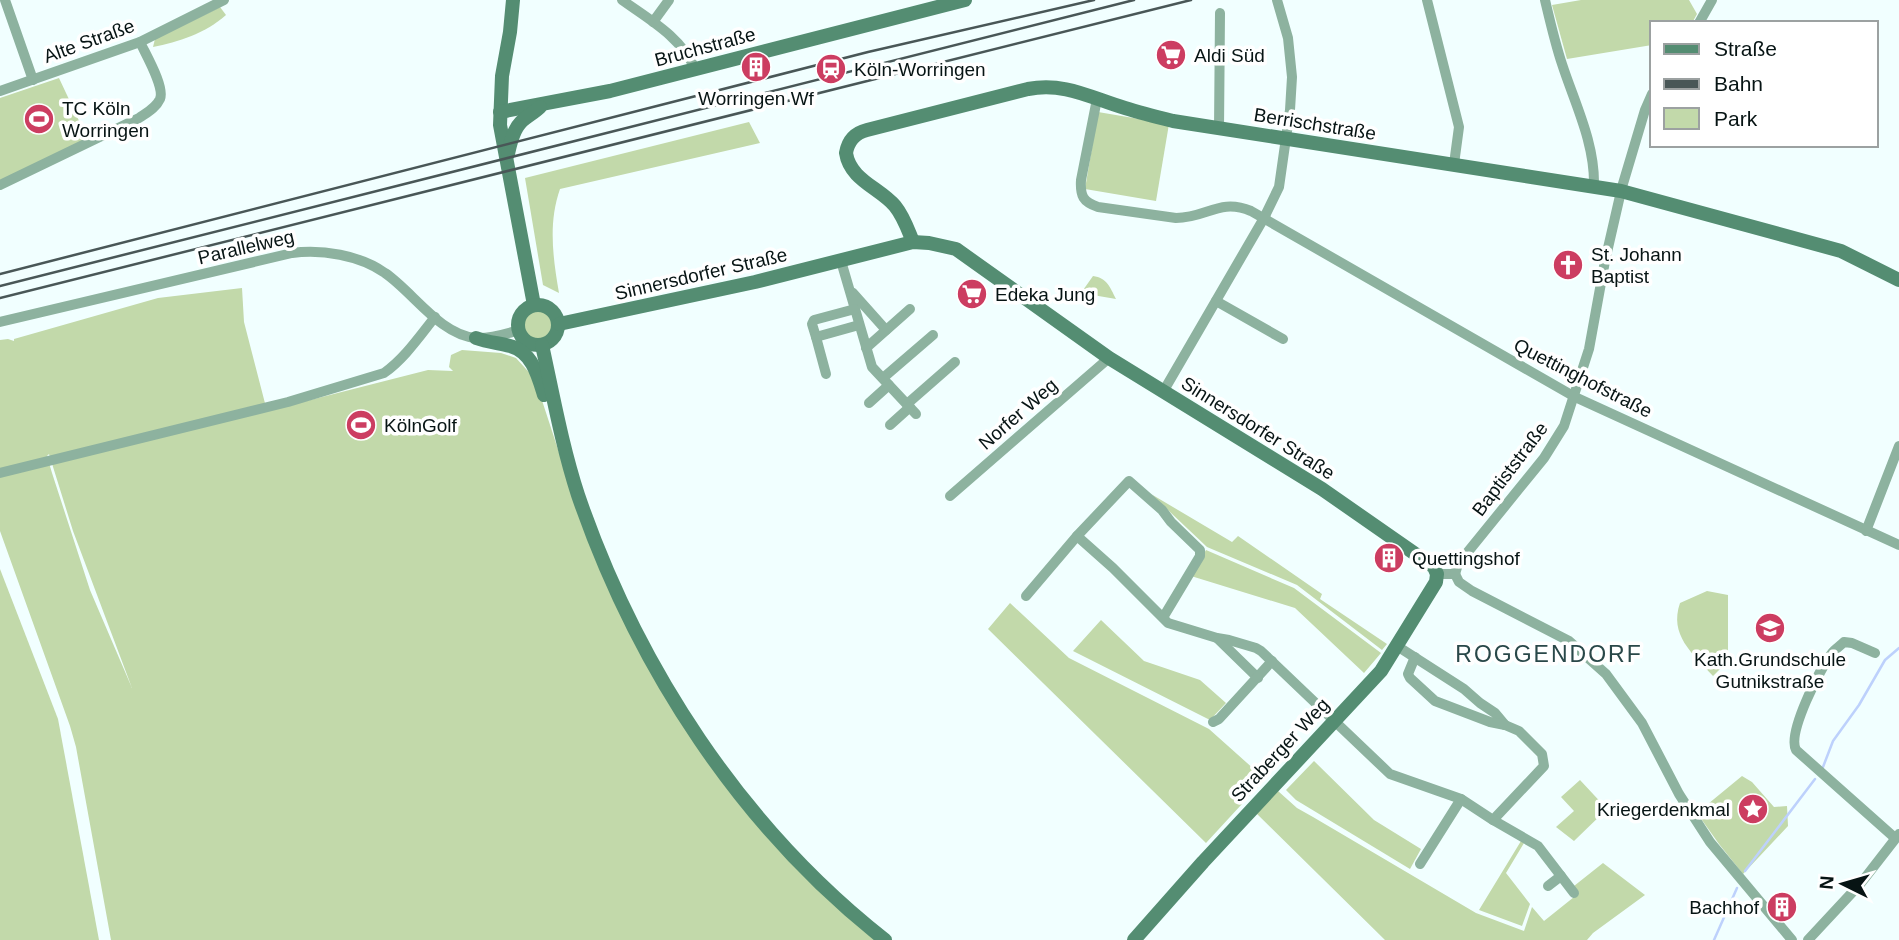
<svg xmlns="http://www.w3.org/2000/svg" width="1899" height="940" font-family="Helvetica,sans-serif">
<rect width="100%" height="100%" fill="#f1ffff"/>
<g fill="#c2d9aa" fill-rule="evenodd">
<path d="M1581,0H1689L1697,14L1692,23H1652V45L1567,59L1552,5Z"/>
<path d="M220,7L226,15C206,33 178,42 153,47L155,39Z"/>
<path d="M59,78L88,140L0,182V98Z"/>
<path d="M1098,112L1169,124L1156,201L1085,189Z"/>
<path d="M749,122L760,143L560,189C548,223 553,258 559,293L543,285L525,178Z"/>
<path d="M1093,276C1107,278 1110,287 1116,299L1081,293Z"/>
<path d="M242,288L244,322L267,411L428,370L453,371L449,367L451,355L462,350L501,353L516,358L535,379L584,529L709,763L879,940H111L76,747L70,726L0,531V340L8,339L14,341V339L158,298ZM49,454L73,531L132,688L90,590L52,473L47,456Z"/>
<circle cx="538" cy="326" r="16"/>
<path d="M1151,494L1232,542L1238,536L1322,594L1320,599L1387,644L1382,650L1297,585L1207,547Z"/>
<path d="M1206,550L1294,588L1381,653L1364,673L1295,608L1191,576Z"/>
<path d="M0,569L58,719L99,940H0Z"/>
<path d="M1707,591L1728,595V661L1713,676C1692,653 1669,635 1680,603Z"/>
<path d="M1010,603L1069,658L1209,729L1265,779L1206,843L988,629Z"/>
<path d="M1101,620L1144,661L1200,680L1226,703L1210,720L1073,651Z"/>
<path d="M1314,761L1374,820L1421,849L1410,869L1296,800L1286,790Z"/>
<path d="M1742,776L1752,782L1774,807L1787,806L1788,826L1743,874L1719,844L1697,813Z"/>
<path d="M1580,780L1607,809L1574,841L1556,827L1574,811L1561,797Z"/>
<path d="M1278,791L1297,808L1313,817L1476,913L1524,931L1532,907L1544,921L1579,893L1574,886L1603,863L1645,895L1593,933L1587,940H1385L1256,813Z"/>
<path d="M1521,841L1524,843L1506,873L1530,904L1522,926L1479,910Z"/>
</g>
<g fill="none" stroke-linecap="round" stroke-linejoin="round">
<g stroke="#bdd1fc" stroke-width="2.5">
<path d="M1823,767L1833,741L1859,705L1885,660L1899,648"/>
<path d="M1745,871L1815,779"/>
<path d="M1714,940L1737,888"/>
</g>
<g stroke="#8db29f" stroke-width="10">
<path d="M5,0L33,80"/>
<path d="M622,0C650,20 681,37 695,69"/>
<path d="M1427,0L1459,127L1454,164"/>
<path d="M1545,0C1550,21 1555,43 1562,64C1575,104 1595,143 1594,186"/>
<path d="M653,22L669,0"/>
<path d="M1699,23L1712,0"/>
<path d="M0,91L140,42L224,0"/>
<path d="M1097,99L1081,180C1080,196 1083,202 1098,207L1176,218C1207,218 1219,198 1251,211L1575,397L1899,545"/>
<path d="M1219,129L1220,13"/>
<path d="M0,185L139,118C146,113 156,108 160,99C165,87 146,55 140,42"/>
<path d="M841,261L872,367L916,414"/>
<path d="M851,292L853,293L886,330"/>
<path d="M1216,301L1283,339"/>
<path d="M855,309L814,320L812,324L816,337L859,325"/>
<path d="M0,322L292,253C321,249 360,255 385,273C413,292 440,335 476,338C490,339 505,334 519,330"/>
<path d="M816,337L826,374"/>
<path d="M866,348L910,309"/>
<path d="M883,378L933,335"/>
<path d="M1163,392L1264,218L1279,187L1290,110L1292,77L1288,38L1277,0"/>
<path d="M869,403L889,385"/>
<path d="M907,404L955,362"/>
<path d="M890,425L910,407"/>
<path d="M0,473L288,402L384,373C404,359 419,337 435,317"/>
<path d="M950,496L1109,358"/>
<path d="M1866,531L1899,446"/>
<path d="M1437,574H1455L1459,582L1472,591L1569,641L1606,674L1642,723L1679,794L1710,842L1792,940"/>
<path d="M1455,574L1458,564L1544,458L1564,426L1589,349L1605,261L1622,187L1645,110L1652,94"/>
<path d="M1026,596L1077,536"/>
<path d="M1164,616L1200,556V550L1171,522L1162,510L1129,481L1077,536L1113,568L1168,623L1217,638L1229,640L1256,648L1261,651L1390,774L1461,799L1420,864"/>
<path d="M1218,639L1258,678"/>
<path d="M1397,646L1464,689L1480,703L1495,713L1505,725"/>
<path d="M1875,653L1852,643L1844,642C1840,646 1835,649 1832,653C1820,669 1787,733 1796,750L1895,838"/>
<path d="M1415,657L1408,674L1410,678L1435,701L1490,722L1505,725L1519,731L1542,754L1544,766L1493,820L1461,799"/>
<path d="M1213,722L1219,719L1272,661"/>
<path d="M1493,820L1538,846L1574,893"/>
<path d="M1548,886L1561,876"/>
<path d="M1808,940L1861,883L1899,834"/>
</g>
<g stroke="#548d72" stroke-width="14">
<path d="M513,0L510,32L502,76L500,125L534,305"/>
<path d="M500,112L610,91L965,0"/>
<path d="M508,154C510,144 513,130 521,122C527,116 534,113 540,107"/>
<path d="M913,242C908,230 904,217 895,206C880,188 850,180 846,153C848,141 855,133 867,130L1028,89C1065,82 1091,98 1125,108C1141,113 1157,117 1173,121L1621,191L1841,251L1899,280"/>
<circle cx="538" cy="325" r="20"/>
<path d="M559,324L755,282L913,242L929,243L956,249L1109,358L1322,489L1434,567L1437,574L1436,582L1381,671L1203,862L1134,940"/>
<path d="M476,338C487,342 498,343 510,346C532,352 538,375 544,395"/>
<path d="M542,345C553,395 562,446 578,495C637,667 741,827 885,940"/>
</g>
<g stroke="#495757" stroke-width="2.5">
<path d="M0,274L868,52L1094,0"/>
<path d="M0,286L1134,0"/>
<path d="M0,298L1191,0"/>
</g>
</g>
<defs>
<g id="supermarket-disc" transform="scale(1.575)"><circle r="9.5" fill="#cc3d61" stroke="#fff"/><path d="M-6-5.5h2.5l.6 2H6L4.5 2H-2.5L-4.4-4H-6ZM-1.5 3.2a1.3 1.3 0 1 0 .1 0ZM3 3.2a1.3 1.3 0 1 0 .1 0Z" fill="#fff"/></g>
<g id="building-disc" transform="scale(1.575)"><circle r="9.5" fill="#cc3d61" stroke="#fff"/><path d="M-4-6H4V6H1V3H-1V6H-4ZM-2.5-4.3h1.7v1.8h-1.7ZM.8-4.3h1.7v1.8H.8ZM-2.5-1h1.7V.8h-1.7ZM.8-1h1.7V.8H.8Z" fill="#fff"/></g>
<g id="station-disc" transform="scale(1.575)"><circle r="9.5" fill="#cc3d61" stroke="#fff"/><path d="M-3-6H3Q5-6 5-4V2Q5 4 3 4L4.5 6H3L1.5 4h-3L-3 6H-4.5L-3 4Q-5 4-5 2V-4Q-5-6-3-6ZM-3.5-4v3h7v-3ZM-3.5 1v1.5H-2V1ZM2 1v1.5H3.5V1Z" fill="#fff"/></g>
<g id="stadium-disc" transform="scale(1.575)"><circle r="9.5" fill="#cc3d61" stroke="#fff"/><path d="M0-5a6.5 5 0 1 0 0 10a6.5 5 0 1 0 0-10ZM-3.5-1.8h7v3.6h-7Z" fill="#fff"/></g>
<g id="church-disc" transform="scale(1.575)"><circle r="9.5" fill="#cc3d61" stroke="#fff"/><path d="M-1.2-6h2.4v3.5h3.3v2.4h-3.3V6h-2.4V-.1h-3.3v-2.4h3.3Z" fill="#fff"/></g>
<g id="school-disc" transform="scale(1.575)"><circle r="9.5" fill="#cc3d61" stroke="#fff"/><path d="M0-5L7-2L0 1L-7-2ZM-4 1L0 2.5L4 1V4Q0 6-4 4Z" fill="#fff"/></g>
<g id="sight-disc" transform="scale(1.575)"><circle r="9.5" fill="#cc3d61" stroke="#fff"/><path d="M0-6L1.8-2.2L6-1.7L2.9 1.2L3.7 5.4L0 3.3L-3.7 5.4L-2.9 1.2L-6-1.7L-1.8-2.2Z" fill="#fff"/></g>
</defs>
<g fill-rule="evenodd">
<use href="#supermarket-disc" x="1171" y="55"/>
<use href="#building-disc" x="756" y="67"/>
<use href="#station-disc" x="831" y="69"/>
<use href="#stadium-disc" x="39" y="119"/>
<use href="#church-disc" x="1568" y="265"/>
<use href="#supermarket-disc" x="972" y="294"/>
<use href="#stadium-disc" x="361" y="425"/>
<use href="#building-disc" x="1389" y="558"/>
<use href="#school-disc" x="1770" y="628"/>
<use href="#sight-disc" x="1753" y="809"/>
<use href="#building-disc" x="1782" y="907"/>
</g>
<g text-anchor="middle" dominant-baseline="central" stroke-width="7" stroke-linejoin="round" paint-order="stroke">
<g font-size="19" fill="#071414" stroke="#fff">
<text transform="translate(89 41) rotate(-20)">Alte Straße</text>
<text transform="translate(705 47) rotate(-15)">Bruchstraße</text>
<text transform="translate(1315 124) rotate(9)">Berrischstraße</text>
<text transform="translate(246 247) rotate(-13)">Parallelweg</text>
<text transform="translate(701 274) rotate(-13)">Sinnersdorfer Straße</text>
<text transform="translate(1583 378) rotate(27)">Quettinghofstraße</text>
<text transform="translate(1018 414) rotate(-41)">Norfer Weg</text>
<text transform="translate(1258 428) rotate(32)">Sinnersdorfer Straße</text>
<text transform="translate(1510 469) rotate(-53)">Baptiststraße</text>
<text transform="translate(1280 750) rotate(-47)">Straberger Weg</text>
</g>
<g font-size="19" fill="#071414" stroke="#fff" text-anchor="start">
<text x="1194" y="55">Aldi Süd</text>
<text x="854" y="69">Köln-Worringen</text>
<text x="756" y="98" text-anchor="middle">Worringen Wf</text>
<text x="62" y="108">TC Köln<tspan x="62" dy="22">Worringen</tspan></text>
<text x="1591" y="254">St. Johann<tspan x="1591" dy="22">Baptist</tspan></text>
<text x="995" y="294">Edeka Jung</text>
<text x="384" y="425">KölnGolf</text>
<text x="1412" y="558">Quettingshof</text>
<text x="1770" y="659" text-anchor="middle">Kath.Grundschule<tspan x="1770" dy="22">Gutnikstraße</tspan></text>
<text x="1730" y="809" text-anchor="end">Kriegerdenkmal</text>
<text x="1759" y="907" text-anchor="end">Bachhof</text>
</g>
<g font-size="23" letter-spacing="2" fill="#294849" stroke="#fff">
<text x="1549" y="654">ROGGENDORF</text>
</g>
</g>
<rect x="1650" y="21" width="228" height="126" fill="#ffffff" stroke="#9ca1a1" stroke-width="2"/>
<rect x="1664" y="44" width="35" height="10" fill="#548d72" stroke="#9ca1a1" stroke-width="2"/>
<text x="1714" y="56" font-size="21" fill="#071414">Straße</text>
<rect x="1664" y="79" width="35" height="10" fill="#495757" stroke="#9ca1a1" stroke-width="2"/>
<text x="1714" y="91" font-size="21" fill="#071414">Bahn</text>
<rect x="1664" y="108" width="35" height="21" fill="#c2d9aa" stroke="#9ca1a1" stroke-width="2"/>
<text x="1714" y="126" font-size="21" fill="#071414">Park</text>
<g transform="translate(1843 884) rotate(275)" stroke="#ffffff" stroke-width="5" paint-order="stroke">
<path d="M0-5L12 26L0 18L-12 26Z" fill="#071414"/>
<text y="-10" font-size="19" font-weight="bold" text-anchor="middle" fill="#071414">N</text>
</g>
</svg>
